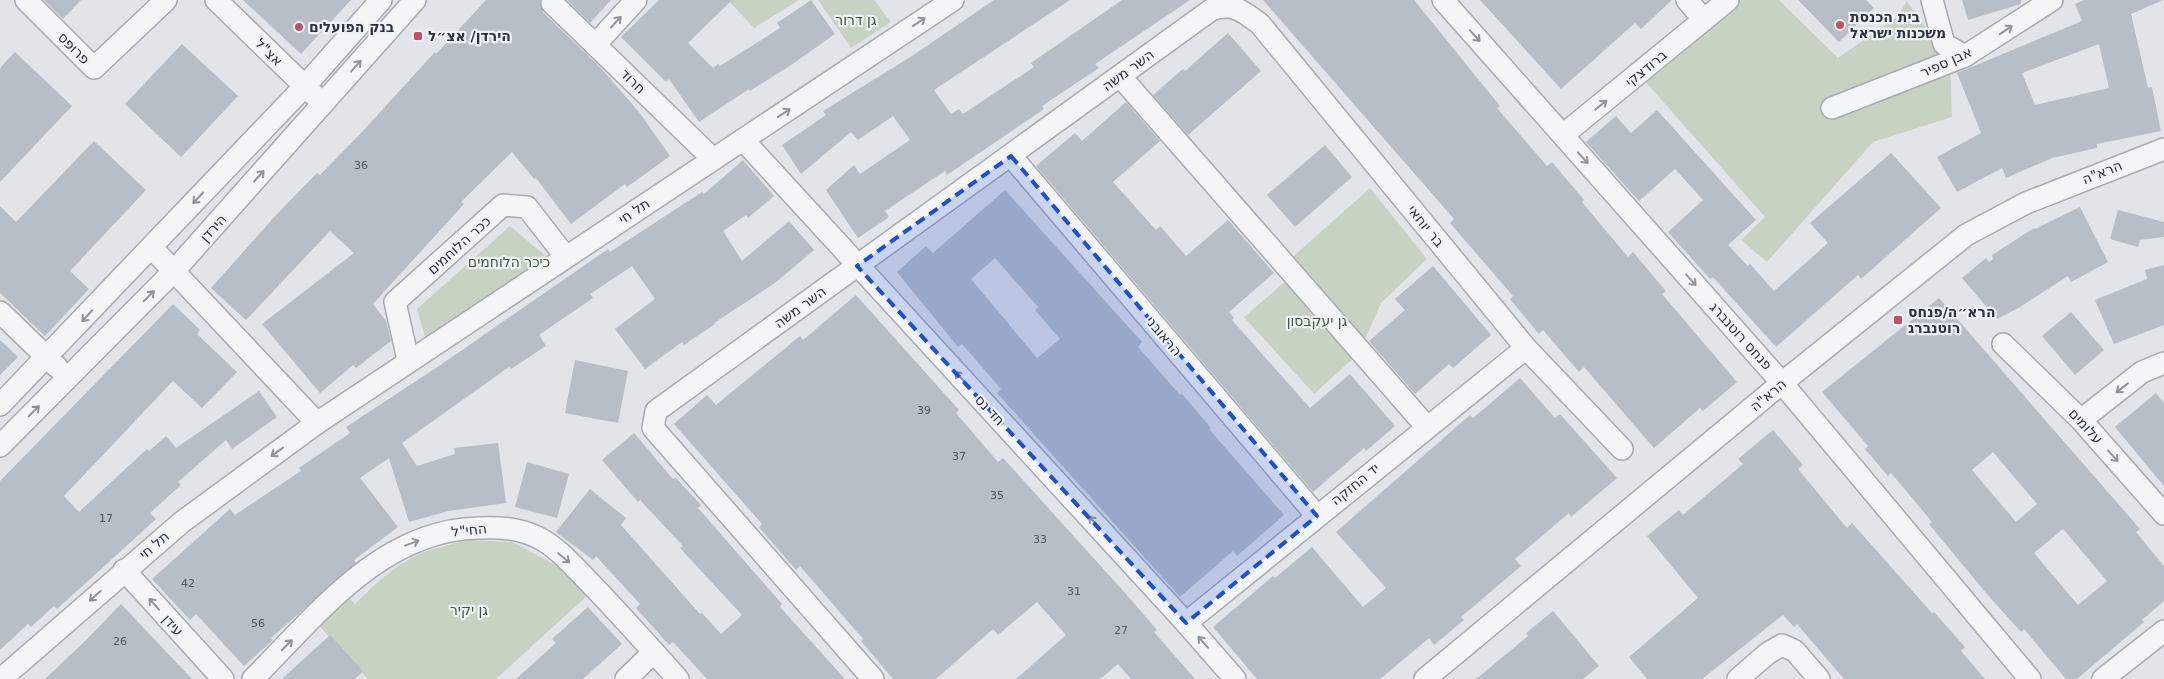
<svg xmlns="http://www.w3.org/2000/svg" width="2164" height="679" font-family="'DejaVu Sans','Noto Sans Hebrew',sans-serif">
<rect width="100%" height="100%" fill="#e1e4e8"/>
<g fill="#c7d2c3">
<path d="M728,0H799L754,28Z"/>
<path d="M818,0H874L891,22L851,48Z"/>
<path d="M1740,0H1779L1838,58L1897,17L1906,3V0L1950,62L1952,117L1873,142L1767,262L1741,240L1765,217L1644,80Z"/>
<path d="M1370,188L1427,259L1381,303L1359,353L1314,394L1244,317L1294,274L1286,263Z"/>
<path d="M510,226L554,263L428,347L417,309Z"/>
<path d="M468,540L512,542L556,565L589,594L496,679H368L313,619L343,591L355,604C375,584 399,561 427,551C440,547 454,544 468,540Z"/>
</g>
<g fill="#b8bec5" fill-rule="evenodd">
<path d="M44,0H81L63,19Z"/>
<path d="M243,0H351L301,54Z"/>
<path d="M486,0H540L543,12L600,67L639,112L670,156L627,187L625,184L571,224L536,178L534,179L512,152L461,202L464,204L373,304L386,321L391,341L356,368L353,365L320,393L262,324L354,253L330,231L246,320L211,288L277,214L317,173L320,175L362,132L435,52L436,54Z"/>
<path d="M567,0H611L590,23Z"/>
<path d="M659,0H732L688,43L713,68L718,64L720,66L780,28L777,23L811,0L835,34L791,65L750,91L749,89L699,122L669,79L666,82L621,37Z"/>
<path d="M994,0H1070L934,90L951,114L959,109L963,114L1034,67L1031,63L1122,0H1190L1095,64L1099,68L1042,106L1044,109L947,175L945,171L885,211L889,217L858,238L826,190L854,165L860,174L910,140L893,116L858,140L851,132L801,174L782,145L826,115L823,111L912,56Z"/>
<path d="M1263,0H1414L1500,106L1497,108L1547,166L1552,162L1584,200L1582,202L1628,257L1633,252L1666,291L1662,294L1737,382L1703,411L1700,408L1654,448L1584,367L1579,372L1543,330L1539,334L1510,299L1513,296L1450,223L1454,219Z"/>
<path d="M1480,0H1672L1641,29L1635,23L1561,89Z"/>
<path d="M1798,0H1866L1874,8L1839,42Z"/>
<path d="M1962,0H2021V4L1968,20Z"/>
<path d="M2084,0H2163L2131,14L2148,88L2152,87L2161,131L2097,144V148L2052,158L2006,178L2002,168L1957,192L1937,157L1981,133L1957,73L2082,21L2075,4ZM2099,44L2109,88L2035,105L2022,73Z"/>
<path d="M1228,33L1261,71L1188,135L1153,95L1183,69L1185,71Z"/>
<path d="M182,44L238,96L181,157L125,104Z"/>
<path d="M15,52L72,106L0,182V68Z"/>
<path d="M1126,102L1160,141L1113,182L1156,230L1160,226L1186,256L1228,220L1274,273L1229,312L1234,318L1232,320L1310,408L1350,374L1395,426L1366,451L1364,448L1313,492L1036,166L1075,133L1082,141Z"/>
<path d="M1657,110L1756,220L1728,245L1748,266L1750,264L1774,291L1828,243L1810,223L1891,153L1941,208L1861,279L1858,275L1776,347L1713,277L1710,279L1668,232L1703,200L1675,169L1639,201L1586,142L1616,116L1631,133Z"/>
<path d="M94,141L146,190L70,271L89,289L45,336L0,293V206L16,222Z"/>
<path d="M1325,145L1352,177L1295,227L1267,195Z"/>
<path d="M743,160L774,196L748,218L746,215L723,231L742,261L789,221L814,250L775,283L714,323L715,324L684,345L682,342L645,369L615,329L655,299L632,266L590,294L593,298L539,335L546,346L511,369L509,367L402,443L417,466L455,454L454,448L498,443L506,503L448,511L409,522L389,458L360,478L398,527L354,560L356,563L271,638L273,640L244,666L196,614L190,620L152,579L230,509L235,515L301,471L299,468L350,433L346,427L439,366L608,249L610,252L702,192L704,194Z"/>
<path d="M1005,190L1142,342L1138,347L1180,395L1182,394L1211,428L1209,429L1284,515L1237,556L1233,551L1180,597L997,393L1001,389L962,344L958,347L897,272L926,246L933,253ZM995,258L1038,307L1035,310L1060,339L1037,358L971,279Z"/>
<path d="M2080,207L2108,262L2071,282L2068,276L2020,307L1997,319L1962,278L1986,258L1989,262L1993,259L1992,255L2034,228L2035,229Z"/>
<path d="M2118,210L2164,222V237L2140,240L2138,247L2110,239Z"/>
<path d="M2164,265V325L2114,344L2095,300L2147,279L2145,270Z"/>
<path d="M1433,266L1491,335L1453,368L1449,364L1415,394L1369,341L1405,310L1395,299Z"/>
<path d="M856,295L959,410L956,413L998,462L1003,458L1126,594L1157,630L1154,632L1195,679H1131L1118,664L1100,679H1016L1066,635L1037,602L998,635L993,629L936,679H893L861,641L863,639L800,566L796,570L759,527L762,524L674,424L707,395L716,405L800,336L803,340Z"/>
<path d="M1939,298L2140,529L2136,532L2164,566V601L2142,620L2144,622L2077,679H2066L2024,629L2021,632L1986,593L1929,524L1932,522L1891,473L1888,476L1865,449L1868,446L1822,392ZM1993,452L2037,504L2016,522L1972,470ZM2063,529L2107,581L2078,605L2034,553Z"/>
<path d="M173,304L200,330L197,334L237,372L202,408L173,381L64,496L79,512L147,449L149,451L166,436L176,448L259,391L277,417L232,449L226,440L178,482L181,485L150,513L156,519L57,609L54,606L31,627L28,624L0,650V481Z"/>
<path d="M2071,312L2104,350L2075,375L2042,336Z"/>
<path d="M0,340L18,357L0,375Z"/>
<path d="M575,360L628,371L618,423L565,413Z"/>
<path d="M1520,378L1555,418L1560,414L1617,478L1571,517L1569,513L1515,559L1521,566L1461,617L1464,620L1434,645L1429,638L1380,679H1257L1213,627L1273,576L1275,578L1312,547L1363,607L1386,588L1336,532L1470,415L1473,418Z"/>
<path d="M2156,393L2164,403V486L2115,427Z"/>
<path d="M1773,430L1803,465L1798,469L1847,528L1852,523L1932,613L1934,612L1965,647L1961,651L1985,679H1844L1797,624L1794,627L1783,615L1702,679H1647L1629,657L1698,598L1647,536L1679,510L1683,515L1743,464L1738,459Z"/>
<path d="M634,433L673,479L675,477L701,505L698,508L782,604L780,607L845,679H707L673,642L669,645L636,608L640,604L596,556L593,560L556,532L590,489L626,518L621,525L700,614L702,613L721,634L742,615L680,548L683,546L640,500L638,502L602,460Z"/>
<path d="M527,462L569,474L557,518L515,507Z"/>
<path d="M121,604L192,679H45L84,642Z"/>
<path d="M588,607L622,644L583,679H516L556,643L552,639Z"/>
<path d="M1553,611L1599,666L1583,679H1476L1528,636L1526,633Z"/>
<path d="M330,635L363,671L355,679H282Z"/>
</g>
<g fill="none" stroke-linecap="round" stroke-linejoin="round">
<g stroke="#a7abb2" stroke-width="24">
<g id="minor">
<path d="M26,0L94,68L166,0"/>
<path d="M216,0L314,95"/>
<path d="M1443,0L1782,383L2030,679"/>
<path d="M1687,0L1704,20"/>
<path d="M1932,0L1944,44L1965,56"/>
<path d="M552,3L713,159"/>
<path d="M595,45L636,0"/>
<path d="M1120,76L1426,426"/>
<path d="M1832,108L1965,56L2052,0"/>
<path d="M1563,135L1728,0"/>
<path d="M744,141L1186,623L1235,679"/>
<path d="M1011,156L1317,516"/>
<path d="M152,248L317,423"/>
<path d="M0,312L57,367"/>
<path d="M2003,344L2081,420L2164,514"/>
<path d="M408,360L395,302L503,205L527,207L565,256"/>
<path d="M0,405L304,87L381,0"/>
<path d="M2081,420L2142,372L2164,363"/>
<path d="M0,446L174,271L415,0"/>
<path d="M124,570L223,679"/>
<path d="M1186,623L1526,348"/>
<path d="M1,679L182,522L317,423L953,0"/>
<path d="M253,679C316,616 381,530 478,528C499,527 518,528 537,537C558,547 575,568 591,584C621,615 649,647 678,679"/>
<path d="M626,679L654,652"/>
<path d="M873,679L653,428L656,411L1211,10C1232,2 1243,11 1260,24L1526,348L1622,449"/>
<path d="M1425,679L1782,383L1966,235L2026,203L2164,149"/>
<path d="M1738,679L1768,653L1782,645L1795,651L1819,679"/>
<path d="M2103,679L2164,631"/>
</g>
</g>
<use href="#minor" stroke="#f3f5f7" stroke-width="21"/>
</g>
<defs><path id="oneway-shaft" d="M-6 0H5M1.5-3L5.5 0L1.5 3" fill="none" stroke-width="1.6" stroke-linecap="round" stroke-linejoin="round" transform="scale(1.25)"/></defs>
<g stroke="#8f949b">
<use href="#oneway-shaft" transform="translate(616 22) rotate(-47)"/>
<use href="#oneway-shaft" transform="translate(919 22) rotate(-34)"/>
<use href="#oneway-shaft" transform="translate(2006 30) rotate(-33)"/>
<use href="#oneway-shaft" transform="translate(1475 36) rotate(48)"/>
<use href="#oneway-shaft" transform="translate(356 66) rotate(-49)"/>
<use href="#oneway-shaft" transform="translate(1601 105) rotate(-39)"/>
<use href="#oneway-shaft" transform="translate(784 113) rotate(-34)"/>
<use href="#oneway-shaft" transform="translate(1583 158) rotate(48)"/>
<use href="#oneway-shaft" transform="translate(259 176) rotate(-48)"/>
<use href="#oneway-shaft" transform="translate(198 198) rotate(133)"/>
<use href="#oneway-shaft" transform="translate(1691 280) rotate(48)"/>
<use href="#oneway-shaft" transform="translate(149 296) rotate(-45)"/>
<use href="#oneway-shaft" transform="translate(87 316) rotate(133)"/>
<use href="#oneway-shaft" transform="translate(960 377) rotate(-133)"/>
<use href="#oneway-shaft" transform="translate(2122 388) rotate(142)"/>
<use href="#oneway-shaft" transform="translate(34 411) rotate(-45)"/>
<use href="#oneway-shaft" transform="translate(277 452) rotate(144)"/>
<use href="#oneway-shaft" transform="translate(2113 456) rotate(48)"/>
<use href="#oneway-shaft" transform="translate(1094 522) rotate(-133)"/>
<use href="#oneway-shaft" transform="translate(412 543) rotate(-20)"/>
<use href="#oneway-shaft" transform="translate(564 558) rotate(39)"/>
<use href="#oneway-shaft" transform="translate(95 596) rotate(138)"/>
<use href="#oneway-shaft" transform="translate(154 604) rotate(-132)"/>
<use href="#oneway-shaft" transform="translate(1203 642) rotate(-131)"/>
<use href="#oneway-shaft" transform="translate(287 645) rotate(-45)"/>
</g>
<path fill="#1d4ed8" fill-opacity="0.2" stroke="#1d4ed8" stroke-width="4" stroke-dasharray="10 6" stroke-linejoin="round" d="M1011,156L1317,516L1186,623L857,266Z"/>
<g fill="#c35067" stroke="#f0f3f6" stroke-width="2">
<circle cx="1840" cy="25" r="5"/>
<circle cx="299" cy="27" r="5"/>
<rect x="413" y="31" width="10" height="10" rx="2.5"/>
<rect x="1893" y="315" width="10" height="10" rx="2.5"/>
</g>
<g text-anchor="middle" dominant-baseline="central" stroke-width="4.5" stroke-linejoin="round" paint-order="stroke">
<g font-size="11" fill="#4e5660">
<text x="361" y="165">36</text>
<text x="924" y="410">39</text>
<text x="959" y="456">37</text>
<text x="997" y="495">35</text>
<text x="106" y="518">17</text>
<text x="1040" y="539">33</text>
<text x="188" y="583">42</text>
<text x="1074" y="591">31</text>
<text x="258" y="623">56</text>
<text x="1121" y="630">27</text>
<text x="120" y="641">26</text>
</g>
<g font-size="14" font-weight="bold" fill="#2b333f" stroke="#f0f3f6" text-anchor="start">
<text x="1850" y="17">בית הכנסת<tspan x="1850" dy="16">משכנות ישראל</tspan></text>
<text x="309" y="27">בנק הפועלים</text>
<text x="428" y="36">הירדן/ אצ״ל</text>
<text x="1908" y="312">הרא״ה/פנחס<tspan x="1908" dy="16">רוטנברג</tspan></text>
</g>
<g font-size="14" fill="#415939" stroke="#f0f3f6">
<text x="856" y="20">גן דרור</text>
<text x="509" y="262">כיכר הלוחמים</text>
<text x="1317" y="321">גן יעקבסון</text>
<text x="469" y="610">גן יקיר</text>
</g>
<g font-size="14" fill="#2b333f" stroke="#f0f3f6">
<text transform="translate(74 48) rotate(45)">פרופס</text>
<text transform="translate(269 52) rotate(45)">אצ"ל</text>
<text transform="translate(1946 62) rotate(-24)">אבן ספיר</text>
<text transform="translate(1646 68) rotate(-39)">ברודצקי</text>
<text transform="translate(1128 70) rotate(-36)">השר משה</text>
<text transform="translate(633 81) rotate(44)">חרוד</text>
<text transform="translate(2102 172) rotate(-22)">הרא"ה</text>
<text transform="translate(634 211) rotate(-33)">תל חי</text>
<text transform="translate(1426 226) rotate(51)">בר יוחאי</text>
<text transform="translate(213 228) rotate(-48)">הירדן</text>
<text transform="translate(459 245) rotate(-42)">ככר הלוחמים</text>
<text transform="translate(800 307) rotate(-36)">השר משה</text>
<text transform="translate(1164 336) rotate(50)">הראובני</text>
<text transform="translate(1741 336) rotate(48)">פנחס רוטנברג</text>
<text transform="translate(1768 395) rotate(-40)">הרא"ה</text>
<text transform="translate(990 410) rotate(47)">חד נס</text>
<text transform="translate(2086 426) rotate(47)">עלומים</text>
<text transform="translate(1355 484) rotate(-39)">יד החזקה</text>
<text transform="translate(469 530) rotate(-6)">החי"ל</text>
<text transform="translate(154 545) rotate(-40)">תל חי</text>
<text transform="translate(173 625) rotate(48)">עידן</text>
</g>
</g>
</svg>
